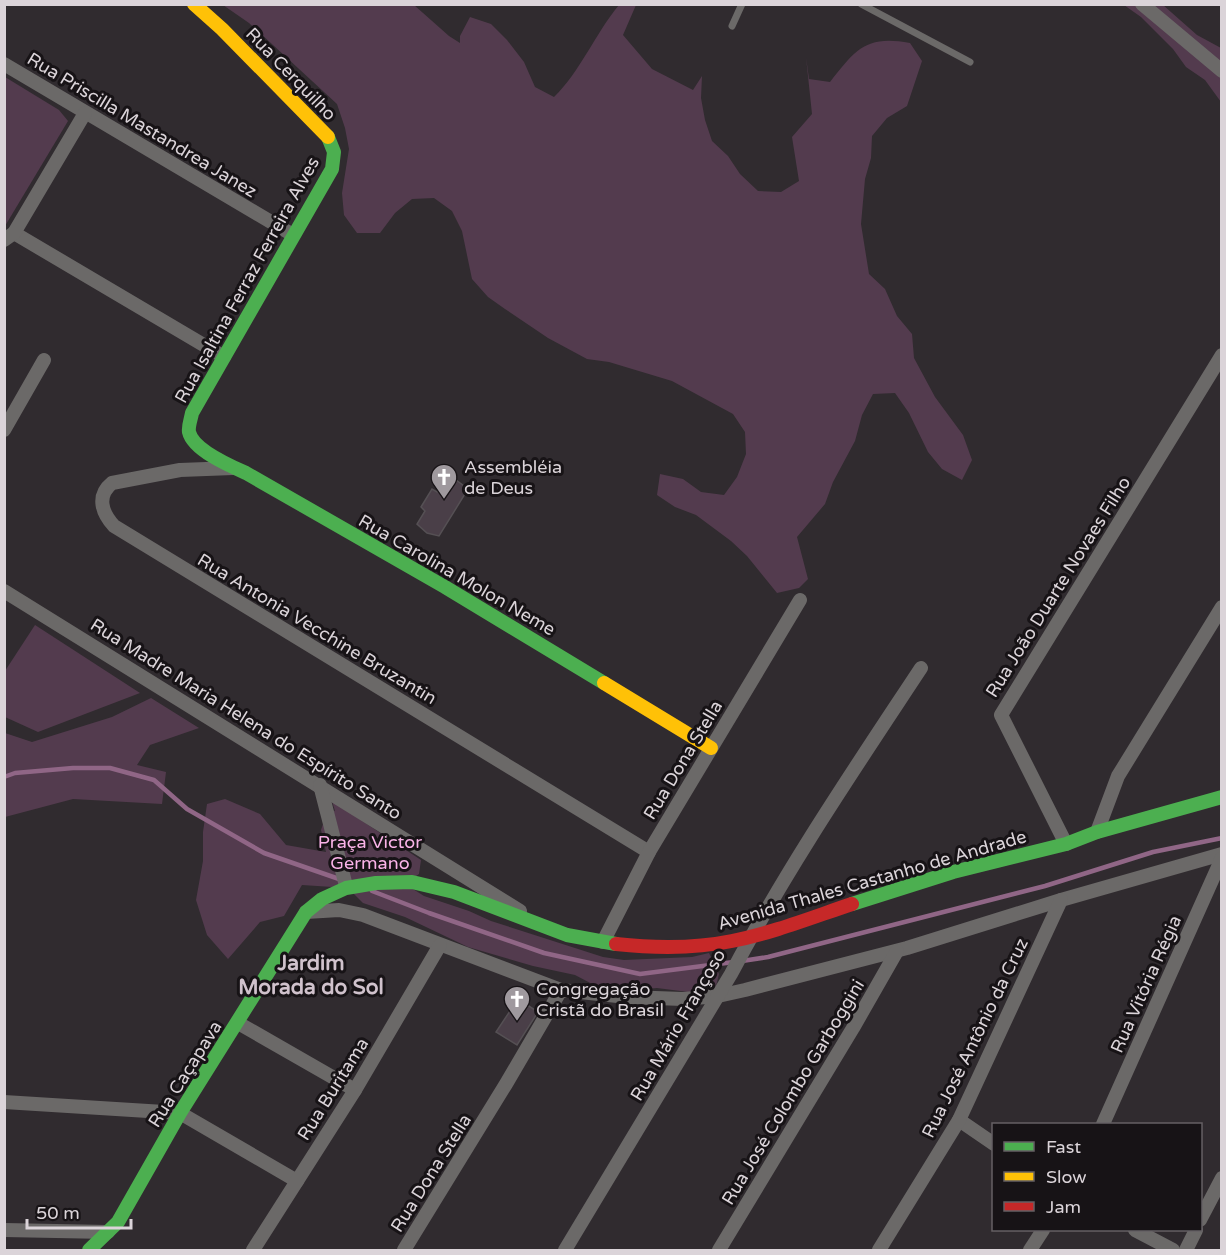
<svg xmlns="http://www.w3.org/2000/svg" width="1226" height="1255" font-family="'Varela Round',sans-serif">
<rect width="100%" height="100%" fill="#302b2f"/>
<g fill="#533b4e">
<path d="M223,5H414L449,36L460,43V36L470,17L491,24L507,40L524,62L535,87L554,97C580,72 595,34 619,5H636L623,35L652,69L693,90L702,76L701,98L705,120L712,141L728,156L740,174L758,191L781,192L799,181L792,137L812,114L806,57L809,79L830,82C856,49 866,35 910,43L922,61L907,106L887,118L872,136L871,158L865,179L861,224L869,274L885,289L897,316L912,334L914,358L935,397L963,435L972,460L962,480L942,469L928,452L909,413L895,393L873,394L862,415L855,441L833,482L825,504L797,537L808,579L799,588L777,593L747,556L731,541L696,515L675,507L657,495L660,474L683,479L701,492L724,495L737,477L746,454L745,432L733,414L672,381L609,362L587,359L548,338L505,309L488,297L472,279L462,231L452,211L434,198L412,199L395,213L380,233H357L344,215L342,193L349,149L345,128L337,104L249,23Z"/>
<path d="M1124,5H1163L1197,35L1221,48V102L1205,80L1186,67L1173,49L1141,17Z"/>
<path d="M5,77L59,110L68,121L5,226Z"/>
<path d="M35,625L140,693L38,732L5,717V671Z"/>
<path d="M151,698L199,728L150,745L137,765L166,772L162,804L73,799L5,817V733L32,742L112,717Z"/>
<path d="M225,799L260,814L286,845L326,852L321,830L328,809L335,811L332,801L421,860L419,874L405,884L424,896L469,911L491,921L603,957L624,960L692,957L709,953L719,974L716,986L704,991L688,992L657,988L624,991L596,986L575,975L533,966L468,947L405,917L363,903L348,888L302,885L284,916L260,922L228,959L207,935L196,900L203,861V832L207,804Z"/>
</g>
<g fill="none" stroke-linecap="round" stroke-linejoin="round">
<g stroke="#906686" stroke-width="4.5">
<path d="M4,777L15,773L73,768H110L154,780L187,809L264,853L342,880"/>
<path d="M372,891L429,913L544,953L640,974L734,962"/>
<path d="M742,961L768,957L1045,886L1153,852L1222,838"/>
</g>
</g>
<g fill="#4a3f48" stroke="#555054" stroke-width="1.5">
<path d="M448,474L468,489L439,536L427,533L417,524L425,511L421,507L432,489L437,492Z"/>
<path d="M518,999L538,1012L517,1045L496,1032Z"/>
</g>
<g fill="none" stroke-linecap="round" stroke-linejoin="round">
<g stroke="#6b6968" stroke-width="7">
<path d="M861,4L970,62"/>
<path d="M732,26L742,4"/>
</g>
<g stroke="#6b6968" stroke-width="14">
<path d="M1142,4L1222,71"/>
<path d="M4,64L293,235"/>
<path d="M14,233L224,357"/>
<path d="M4,240L14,233L85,113"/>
<path d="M4,430L44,360"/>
<path d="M233,468L180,470L112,483C96,496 102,513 114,526L649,852"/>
<path d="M4,591L520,911"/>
<path d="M320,785L346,886"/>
<path d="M1097,832L1118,776L1222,607"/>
<path d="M1066,844L1001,715L1222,355"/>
<path d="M306,912L339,910L363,915L561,990L627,997L683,999L718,996L745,990L907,948L1061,900L1222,854"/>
<path d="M603,942L649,852L800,600"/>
<path d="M238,1023L355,1090"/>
<path d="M4,1102L180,1113L297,1181"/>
<path d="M959,1120L994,1144"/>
<path d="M1103,1124L1222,858"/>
<path d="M1200,1220L1222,1178"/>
<path d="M4,1230L108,1232"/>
<path d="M1135,1230L1173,1250"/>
<path d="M253,1250L355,1090L440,945"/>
<path d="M404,1250L506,1084L561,990"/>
<path d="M565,1250L731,974C787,868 855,768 921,668"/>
<path d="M719,1250L853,1028L897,951"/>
<path d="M879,1250L959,1120L1061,900"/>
<path d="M1030,1250L1043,1230"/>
<path d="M1186,1250L1196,1230"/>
</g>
<g stroke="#4caf50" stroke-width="14">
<path d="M328,137L334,152L332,169L192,413C191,419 188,426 189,432C193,450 230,466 246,473L445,587L604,683"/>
<path d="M852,904L953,872L1066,844L1097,832L1222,797"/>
<path d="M89,1250L118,1222L180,1113L306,912L322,899L346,888L376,883L412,882L454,892L567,935L616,944"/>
</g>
<g stroke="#ffc107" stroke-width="14">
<path d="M194,4L222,29L328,137"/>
<path d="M604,683L711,748"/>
</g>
<path stroke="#c62828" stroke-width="14" d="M616,944C654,948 693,949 732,941C773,933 813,917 852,904"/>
</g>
<defs>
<g id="church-pin" transform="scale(1.35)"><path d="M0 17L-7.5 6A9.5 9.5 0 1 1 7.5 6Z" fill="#9f999e" stroke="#171316"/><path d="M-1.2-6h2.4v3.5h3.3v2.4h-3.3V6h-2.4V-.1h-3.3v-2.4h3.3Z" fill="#fff"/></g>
</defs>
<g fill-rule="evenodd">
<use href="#church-pin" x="444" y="477"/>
<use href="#church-pin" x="517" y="999"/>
</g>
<g text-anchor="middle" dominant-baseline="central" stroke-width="6" stroke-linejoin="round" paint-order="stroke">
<g font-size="18" fill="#dbd4d9" stroke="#171316">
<text transform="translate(291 74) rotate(46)">Rua Cerquilho</text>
<text transform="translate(142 125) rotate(31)">Rua Priscilla Mastandrea Janez</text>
<text transform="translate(247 280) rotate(-61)">Rua Isaltina Ferraz Ferreira Alves</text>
<text transform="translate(457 575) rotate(30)">Rua Carolina Molon Neme</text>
<text transform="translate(1058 587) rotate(-58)">Rua João Duarte Novaes Filho</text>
<text transform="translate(317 629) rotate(31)">Rua Antonia Vecchine Bruzantin</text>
<text transform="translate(246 719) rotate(32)">Rua Madre Maria Helena do Espírito Santo</text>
<text transform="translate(683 760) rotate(-59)">Rua Dona Stella</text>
<text transform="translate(872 880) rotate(-16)">Avenida Thales Castanho de Andrade</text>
<text transform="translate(1146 984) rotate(-66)">Rua Vitória Régia</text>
<text transform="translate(678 1025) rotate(-60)">Rua Mário Françoso</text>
<text transform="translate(975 1038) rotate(-64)">Rua José Antônio da Cruz</text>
<text transform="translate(185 1074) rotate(-58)">Rua Caçapava</text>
<text transform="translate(333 1089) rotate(-58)">Rua Buritama</text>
<text transform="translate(793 1092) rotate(-59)">Rua José Colombo Garboggini</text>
<text transform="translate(431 1173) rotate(-58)">Rua Dona Stella</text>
</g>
<g font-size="18" fill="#dbd4d9" stroke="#171316" text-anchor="start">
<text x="464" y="467">Assembléia<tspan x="464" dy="21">de Deus</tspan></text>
<text x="536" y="989">Congregação<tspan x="536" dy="21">Cristã do Brasil</tspan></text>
</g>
<g font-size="18" fill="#fab3e8" stroke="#171316">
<text x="370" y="842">Praça Victor<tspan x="370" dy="21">Germano</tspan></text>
</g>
<g font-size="21" font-weight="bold" fill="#d0c2cc" stroke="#171316">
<text x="311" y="963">Jardim<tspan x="311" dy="24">Morada do Sol</tspan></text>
</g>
</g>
<rect width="1226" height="1255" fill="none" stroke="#dbd4d9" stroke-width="12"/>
<rect x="992" y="1123" width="210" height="108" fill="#171316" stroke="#656064" stroke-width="1.5"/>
<rect x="1004" y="1142" width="30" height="9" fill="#4caf50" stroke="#656064" stroke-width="1.5"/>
<text x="1046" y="1153" font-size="18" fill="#dbd4d9">Fast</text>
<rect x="1004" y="1172" width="30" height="9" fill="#ffc107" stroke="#656064" stroke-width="1.5"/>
<text x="1046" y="1183" font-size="18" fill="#dbd4d9">Slow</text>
<rect x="1004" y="1202" width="30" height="9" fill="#c62828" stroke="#656064" stroke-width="1.5"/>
<text x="1046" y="1213" font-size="18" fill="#dbd4d9">Jam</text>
<path d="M27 1219v9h104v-9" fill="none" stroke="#dbd4d9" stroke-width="3"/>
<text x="36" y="1219" font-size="18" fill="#dbd4d9" stroke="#171316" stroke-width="4.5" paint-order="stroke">50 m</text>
</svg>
